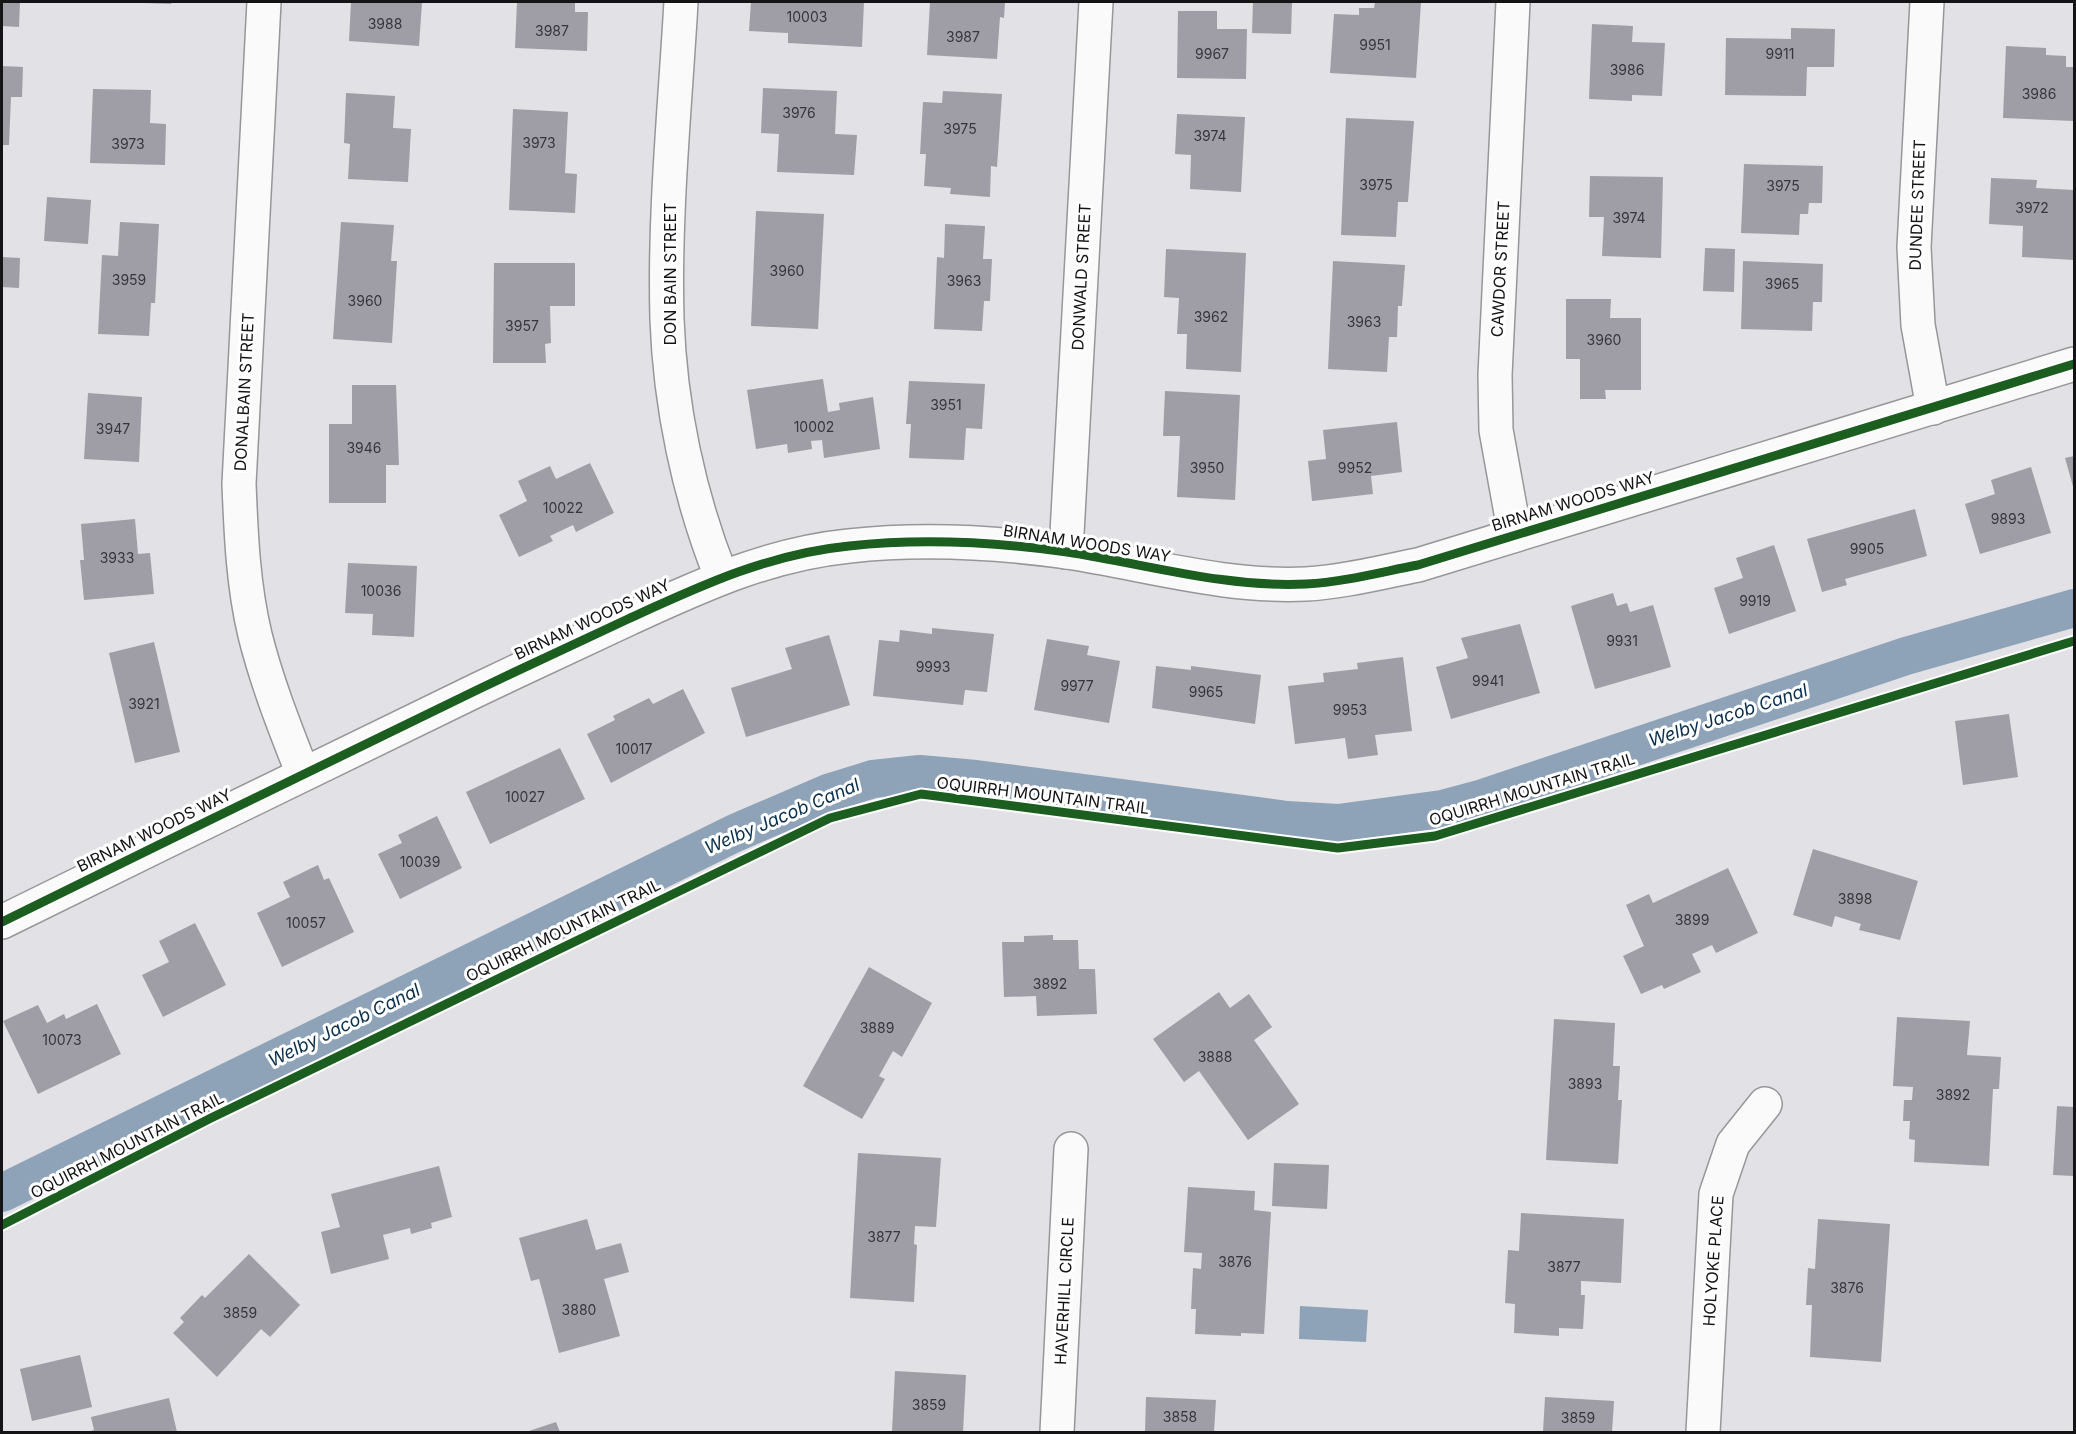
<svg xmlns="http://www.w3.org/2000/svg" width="2076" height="1434" font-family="Inter,sans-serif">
<rect width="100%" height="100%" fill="#e2e1e5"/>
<path fill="#8ea3b8" d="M1300,1306L1368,1310L1366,1342L1299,1339Z"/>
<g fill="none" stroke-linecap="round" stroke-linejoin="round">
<path stroke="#8ea3b8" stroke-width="38" d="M2,1193L735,833L828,793L873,779L920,774L976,779L1287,820L1338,823L1442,809L1483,798L1906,656L2074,608"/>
</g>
<g fill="#9f9ea6">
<path d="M2,2H20L19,27L2,26Z"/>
<path d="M144,2H172L171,4L144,3Z"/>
<path d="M351,2H422L419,46L349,41Z"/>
<path d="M517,2H575V12H588L587,51L515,48Z"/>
<path d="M751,2H864L862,47L788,43V33L749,31Z"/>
<path d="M930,2H1005L1004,18L1000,17L997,59L927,55Z"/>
<path d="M1253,2H1292L1291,34L1252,33Z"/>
<path d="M1375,2H1421L1416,78L1330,73L1334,14L1359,15V8H1374Z"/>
<path d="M1178,11H1217V29H1247L1246,79L1177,78Z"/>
<path d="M1592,24L1633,26L1632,42L1665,43L1662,96L1632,95V101L1589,99Z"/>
<path d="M1791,28L1835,29L1834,67H1807L1806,96L1725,95L1726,38L1791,39Z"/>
<path d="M2006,46L2046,48V55L2066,56V67H2074V121L2003,118Z"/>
<path d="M2,66L23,67L22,97H11L9,145H2Z"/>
<path d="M763,88L837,91L835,134L857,135L854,175L777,172L779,134L761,133Z"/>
<path d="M93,89L151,90L150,123L166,124L165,165L90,163Z"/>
<path d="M943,91L1002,94L997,167L991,166L990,197L950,194L951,188L924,186L926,154H920L923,102L942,103Z"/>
<path d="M346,93L395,96L393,128L411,129L408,182L348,179L350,144L344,143Z"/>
<path d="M513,109L568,112L565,173L577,174L575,213L509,210Z"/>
<path d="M1177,114L1245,117L1241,192L1190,189L1191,155L1175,154Z"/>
<path d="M1346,118L1414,121L1408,202H1398L1396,237L1341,235Z"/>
<path d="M1744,164L1823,166L1822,203H1809L1808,214H1800L1799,235L1741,233Z"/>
<path d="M1590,176L1663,177L1661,258L1602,256L1604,217H1589Z"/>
<path d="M1991,178L2037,180L2036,188L2074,190V260L2022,257L2023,226L1989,224Z"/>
<path d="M47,197L91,200L88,244L44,241Z"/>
<path d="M756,211L824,214L818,329L751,326Z"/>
<path d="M120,222L159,224L155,303H151L149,336L98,334L102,255L118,256Z"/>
<path d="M341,222L394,225L391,261H397L392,343L333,339Z"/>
<path d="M945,224L985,226L983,259H992L990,301H984L982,331L934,329L937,257L944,258Z"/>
<path d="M1705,248L1735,249L1734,292L1703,291Z"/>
<path d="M1166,249L1246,253L1241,372L1186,369L1187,334H1177L1179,298L1164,297Z"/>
<path d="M2,257L20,258L19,288L2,287Z"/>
<path d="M1333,261L1405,265L1402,306H1398L1397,337H1389L1387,372L1328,369Z"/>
<path d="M1743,261L1823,264L1822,302H1813L1812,331L1741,329Z"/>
<path d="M494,263H575V306H550L551,343L545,344L546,363H493Z"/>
<path d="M1566,299H1611L1610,318H1641V390H1605L1606,399H1580V359H1566Z"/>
<path d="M823,379L828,412L840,410L839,403L873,397L880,449L824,458L822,440L811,441L812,449L788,453L787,444L756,449L747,390Z"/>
<path d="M909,381L985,384L982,429L966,428L964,460L909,458L911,424H906Z"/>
<path d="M352,385H396L399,465H386V503H329V424H352Z"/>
<path d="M1165,391L1240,395L1235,500L1177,497L1180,436H1163Z"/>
<path d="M88,393L142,397L139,462L84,459Z"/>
<path d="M1397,422L1402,472L1371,476L1373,494L1312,501L1308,461L1326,459L1323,430Z"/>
<path d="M2074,456V490L2065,458Z"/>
<path d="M590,463L614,513L576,532L573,525L550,536L553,541L519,557L499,515L527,501L518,481L550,466L556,479Z"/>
<path d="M2031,467L2051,533L1980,554L1965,504L1995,494L1991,480Z"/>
<path d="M1915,509L1927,556L1845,579L1847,585L1822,592L1807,539Z"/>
<path d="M135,519L138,554L150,553L154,594L84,600L80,560H84L81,524Z"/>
<path d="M1774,545L1796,611L1729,634L1714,588L1743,578L1736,558Z"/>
<path d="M348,563L417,566L414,637L372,635L373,614L345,613Z"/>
<path d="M1613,593L1617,606L1627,603L1630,612L1653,605L1671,667L1595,689L1571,606Z"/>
<path d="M1520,624L1540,693L1451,719L1436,667L1468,658L1461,638Z"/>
<path d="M932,628L994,634L987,692L965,690L963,705L873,696L879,640L899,642L900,630L932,634Z"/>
<path d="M829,635L850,705L746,737L731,688L792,669L785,648Z"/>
<path d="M1047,639L1089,646L1087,655L1120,661L1109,723L1034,710Z"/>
<path d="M154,642L180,752L135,763L109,653Z"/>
<path d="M1403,657L1412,731L1375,735L1378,755L1348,759L1345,738L1295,744L1288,686L1324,682L1323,673L1358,669L1357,663Z"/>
<path d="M1156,666L1191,670V666L1261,675L1255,724L1152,708Z"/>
<path d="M683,689L705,733L611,783L587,734L615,720L613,716L649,698L653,704Z"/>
<path d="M2009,714L2018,777L1963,785L1955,721Z"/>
<path d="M560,748L585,799L490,844L466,792Z"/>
<path d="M437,816L462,868L400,899L378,854L402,843L398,835Z"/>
<path d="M1813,849L1918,881L1900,940L1859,930L1861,924L1835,916L1832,927L1793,915Z"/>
<path d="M318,865L324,880L329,878L354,932L282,967L257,913L290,897L283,882Z"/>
<path d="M1728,868L1758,933L1716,953L1712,945L1692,954L1701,972L1664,989L1662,985L1641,994L1623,956L1644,946L1626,905L1649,894L1653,903Z"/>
<path d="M195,923L226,985L163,1017L142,975L169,962L159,941Z"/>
<path d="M1053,935V940H1078L1079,969H1095L1097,1014L1037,1016L1036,996L1004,997L1002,942H1024V936Z"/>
<path d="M869,967L932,1003L902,1057L893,1051L879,1076L885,1079L862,1119L803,1086Z"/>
<path d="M1219,992L1230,1008L1249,994L1272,1027L1254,1040L1299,1104L1248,1140L1199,1071L1184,1082L1153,1039Z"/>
<path d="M97,1004L121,1054L38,1094L3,1021L38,1005L47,1023L64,1014L66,1019Z"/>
<path d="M1897,1017L1970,1021L1967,1055L2001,1057L1999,1089H1993L1989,1166L1914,1162L1915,1140L1909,1139L1910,1121H1903L1904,1100H1912L1913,1087L1893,1086Z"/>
<path d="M1554,1019L1615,1023L1613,1066H1620L1618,1100H1622L1618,1164L1546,1160Z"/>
<path d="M2057,1106L2074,1107V1176L2053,1175Z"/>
<path d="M858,1153L941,1158L936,1227L915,1226L914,1244L917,1245L914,1302L850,1298Z"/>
<path d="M1274,1163L1329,1165L1327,1209L1272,1206Z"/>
<path d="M439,1166L452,1217L431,1223L432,1228L411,1234L410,1228L383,1235L389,1259L331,1274L321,1232L340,1227L331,1194Z"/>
<path d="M1188,1187L1255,1191L1254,1210L1271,1212L1264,1334L1241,1333V1336L1195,1334L1196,1309H1191L1193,1268L1201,1269L1202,1253L1184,1252Z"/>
<path d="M1521,1213L1624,1219L1621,1283L1581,1281V1295H1585L1583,1329L1559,1328V1336L1514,1333L1515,1304L1505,1303L1508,1250L1519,1251Z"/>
<path d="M587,1219L596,1250L621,1243L629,1272L604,1279L620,1336L559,1353L539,1279L531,1281L519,1238Z"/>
<path d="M1818,1219L1890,1224L1881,1362L1810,1357L1812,1305H1806L1808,1268L1815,1269Z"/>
<path d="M249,1254L300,1305L270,1337L261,1329L217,1377L173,1333L184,1322L180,1318L202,1295L205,1298Z"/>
<path d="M80,1355L92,1407L32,1421L20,1369Z"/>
<path d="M895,1371L966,1375L963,1432H892Z"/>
<path d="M1146,1397L1216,1400L1214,1432H1145Z"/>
<path d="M1545,1397L1614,1401L1612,1432H1543Z"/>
<path d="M169,1398L177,1432H88L94,1430L91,1417Z"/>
<path d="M556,1422L560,1432H526Z"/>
</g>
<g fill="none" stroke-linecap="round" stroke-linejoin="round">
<g stroke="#979699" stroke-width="36">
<g id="minor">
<path d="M264,2L239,484C241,534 243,585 255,635C267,683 285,728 303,774"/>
<path d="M681,2C675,107 664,214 667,319C670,406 689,496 721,576"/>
<path d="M1513,2L1495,375L1496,430L1515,535"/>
<path d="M1927,2L1914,247L1918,325L1933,408"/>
<path d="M1066,552L1096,2"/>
<path d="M2,922C160,844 318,767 477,690C527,666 577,643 628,619C700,586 768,554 849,546C921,538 995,542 1067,552C1146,564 1226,588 1306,584C1344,582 1381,572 1418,565L2074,364"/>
<path d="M1057,1432L1071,1149"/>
<path d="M1703,1432L1716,1194L1733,1144L1765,1104"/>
</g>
</g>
<use href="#minor" stroke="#fbfafb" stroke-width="33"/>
<g stroke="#fff" stroke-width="13">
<g id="cycleway">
<path d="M2,922C160,844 318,767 477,690C527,666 577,643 628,619C700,586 768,554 849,546C921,538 995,542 1067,552C1146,564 1226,588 1306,584C1344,582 1381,572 1418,565L2074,364"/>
<path d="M2,1225L211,1118L830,818L921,794L1338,848L1435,836L2074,641"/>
</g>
</g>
<use href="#cycleway" stroke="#1b5e20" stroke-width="9"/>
</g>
<g text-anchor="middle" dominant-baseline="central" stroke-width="6" stroke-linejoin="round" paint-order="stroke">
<g font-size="14" fill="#37363a">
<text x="807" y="16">10003</text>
<text x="385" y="23">3988</text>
<text x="552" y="30">3987</text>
<text x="963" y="36">3987</text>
<text x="1375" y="44">9951</text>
<text x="1212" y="53">9967</text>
<text x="1780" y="53">9911</text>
<text x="1627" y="69">3986</text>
<text x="2039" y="93">3986</text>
<text x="799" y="112">3976</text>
<text x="960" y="128">3975</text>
<text x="1210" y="135">3974</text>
<text x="539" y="142">3973</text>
<text x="128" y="143">3973</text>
<text x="1376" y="184">3975</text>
<text x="1783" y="185">3975</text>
<text x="2032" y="207">3972</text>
<text x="1629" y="217">3974</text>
<text x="787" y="270">3960</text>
<text x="129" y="279">3959</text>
<text x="964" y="280">3963</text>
<text x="1782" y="283">3965</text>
<text x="365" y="300">3960</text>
<text x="1211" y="316">3962</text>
<text x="1364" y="321">3963</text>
<text x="522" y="325">3957</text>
<text x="1604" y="339">3960</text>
<text x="946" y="404">3951</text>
<text x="814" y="426">10002</text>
<text x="113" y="428">3947</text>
<text x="364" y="447">3946</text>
<text x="1207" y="467">3950</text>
<text x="1355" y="467">9952</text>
<text x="563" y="507">10022</text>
<text x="2008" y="518">9893</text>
<text x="1867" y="548">9905</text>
<text x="117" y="557">3933</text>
<text x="381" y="590">10036</text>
<text x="1755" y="600">9919</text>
<text x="1622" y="640">9931</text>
<text x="933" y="666">9993</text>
<text x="1488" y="680">9941</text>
<text x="1077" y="685">9977</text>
<text x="1206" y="691">9965</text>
<text x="144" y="703">3921</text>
<text x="1350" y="709">9953</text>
<text x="634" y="748">10017</text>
<text x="525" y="796">10027</text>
<text x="420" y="861">10039</text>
<text x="1855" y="898">3898</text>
<text x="1692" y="919">3899</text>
<text x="306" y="922">10057</text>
<text x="1050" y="983">3892</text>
<text x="877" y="1027">3889</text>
<text x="62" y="1039">10073</text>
<text x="1215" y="1056">3888</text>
<text x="1585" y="1083">3893</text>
<text x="1953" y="1094">3892</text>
<text x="884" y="1236">3877</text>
<text x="1235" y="1261">3876</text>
<text x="1564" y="1266">3877</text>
<text x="1847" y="1287">3876</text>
<text x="579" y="1309">3880</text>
<text x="240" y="1312">3859</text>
<text x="929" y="1404">3859</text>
<text x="1180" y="1416">3858</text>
<text x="1578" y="1417">3859</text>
</g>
<g font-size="16" fill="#141416" stroke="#fff">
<text transform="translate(1917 205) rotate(-88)">DUNDEE STREET</text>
<text transform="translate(1500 269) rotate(-87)">CAWDOR STREET</text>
<text transform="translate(670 274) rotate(-90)">DON BAIN STREET</text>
<text transform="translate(1081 277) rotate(-87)">DONWALD STREET</text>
<text transform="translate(244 392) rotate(-87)">DONALBAIN STREET</text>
<text transform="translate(1573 501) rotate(-17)">BIRNAM WOODS WAY</text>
<text transform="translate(1087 543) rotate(9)">BIRNAM WOODS WAY</text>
<text transform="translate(592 619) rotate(-25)">BIRNAM WOODS WAY</text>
<text transform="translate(1532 789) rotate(-17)">OQUIRRH MOUNTAIN TRAIL</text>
<text transform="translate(1043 795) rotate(7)">OQUIRRH MOUNTAIN TRAIL</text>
<text transform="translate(154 830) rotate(-26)">BIRNAM WOODS WAY</text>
<text transform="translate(563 930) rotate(-26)">OQUIRRH MOUNTAIN TRAIL</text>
<text transform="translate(127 1145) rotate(-27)">OQUIRRH MOUNTAIN TRAIL</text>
<text transform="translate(1713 1261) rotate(-86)">HOLYOKE PLACE</text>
<text transform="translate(1064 1291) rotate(-87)">HAVERHILL CIRCLE</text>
</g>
<g font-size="18" font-style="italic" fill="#092f4c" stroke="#fff">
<text transform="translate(1728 715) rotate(-18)">Welby Jacob Canal</text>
<text transform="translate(782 816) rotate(-23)">Welby Jacob Canal</text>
<text transform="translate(344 1025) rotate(-26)">Welby Jacob Canal</text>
</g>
</g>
<rect width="2076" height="1434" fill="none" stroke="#141416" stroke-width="6"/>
</svg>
